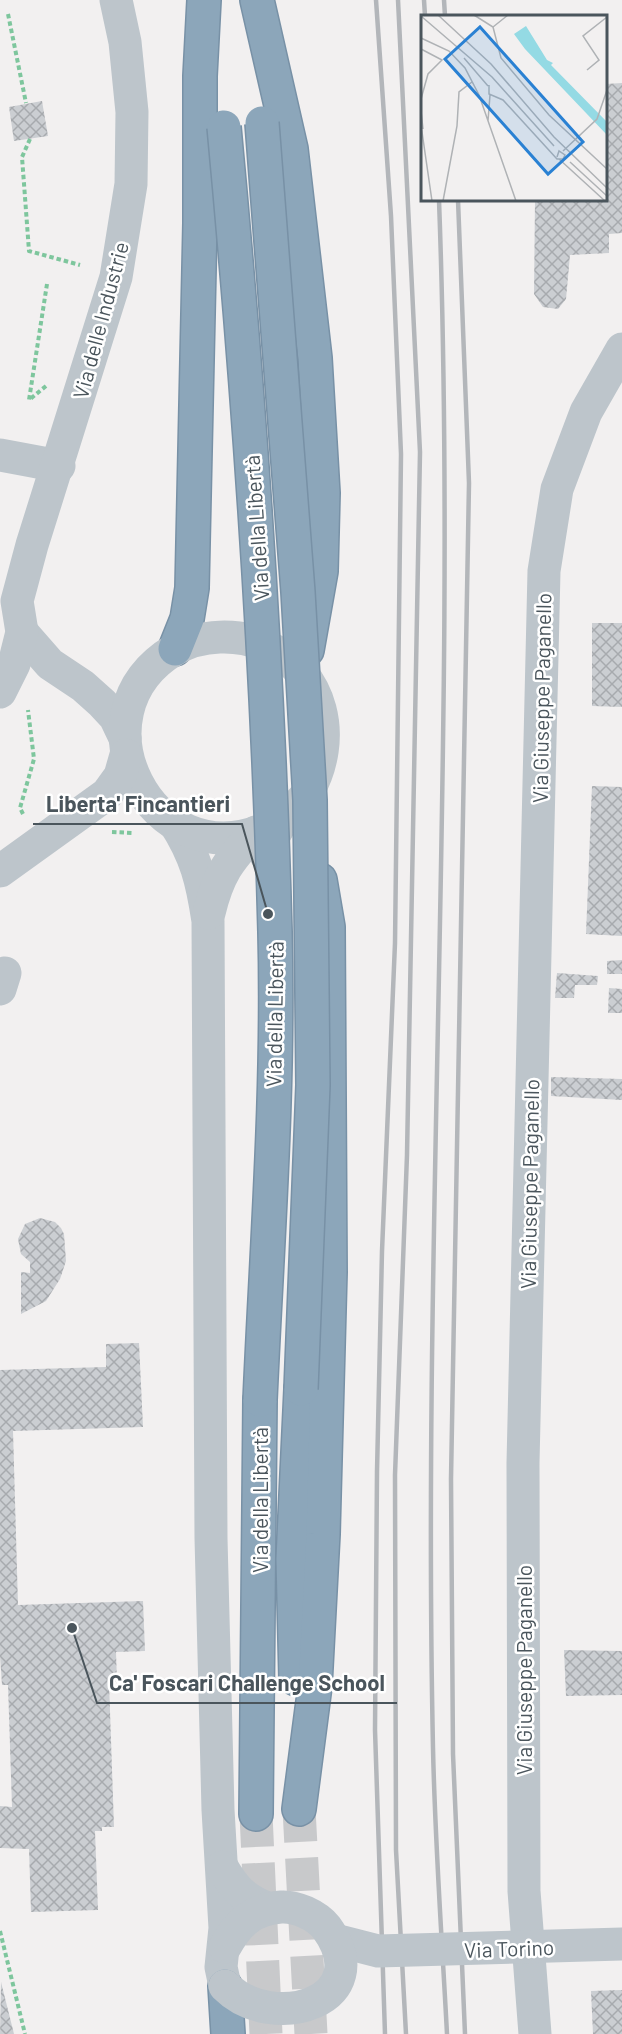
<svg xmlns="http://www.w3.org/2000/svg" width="622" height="2034" font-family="Barlow,sans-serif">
<defs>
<pattern id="building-cross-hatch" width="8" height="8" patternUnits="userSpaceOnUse" patternTransform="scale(1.5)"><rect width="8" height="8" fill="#cbced2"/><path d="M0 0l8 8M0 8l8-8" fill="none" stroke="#a7aaae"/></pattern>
</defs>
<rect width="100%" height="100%" fill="#f2f0f0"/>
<g fill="url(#building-cross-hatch)">
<path d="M622,83V233L609,234V253L570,255L566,299L558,309L543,307L534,294L535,200H606V84Z"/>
<path d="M42,101L48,136L14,141L9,107Z"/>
<path d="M592,623H622V707L592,706Z"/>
<path d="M592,786L622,787V936L586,934Z"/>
<path d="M622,960V974H607V961Z"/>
<path d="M557,973L598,976L597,985H575L574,998H555Z"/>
<path d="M609,988L622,989V1013H608Z"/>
<path d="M551,1077L622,1079V1100L551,1096Z"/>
<path d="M40,1218L55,1222L61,1228L64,1234L66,1261L60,1279L46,1301L21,1314V1272L30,1273V1262L21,1254L18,1239L25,1224Z"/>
<path d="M139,1343L143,1427L13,1431L18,1605L143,1601L145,1651L116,1652L117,1682H109L114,1827H102V1831H95L98,1910L31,1912L29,1849L0,1848V1806L12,1807L8,1685H2L0,1656V1370L106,1367V1344Z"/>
<path d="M564,1650L622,1651V1695L566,1696Z"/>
<path d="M1,1982L14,2034H0Z"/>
<path d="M622,1990V2034H593L591,1991Z"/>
</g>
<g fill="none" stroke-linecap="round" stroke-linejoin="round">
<g stroke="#c8c9cb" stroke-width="33" stroke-dasharray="33 16" stroke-linecap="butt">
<path d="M299,1809L311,2034"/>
<path d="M256,1814L266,2034"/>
</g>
<g stroke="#7891a6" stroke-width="36">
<g id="highway">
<path d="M257,0L291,149L315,358L323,493L321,571L307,650"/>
<path d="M175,649L187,619L192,588L200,223V76L204,0"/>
<path d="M296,1679L293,1559L301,1389"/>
<path d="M299,1809L315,1686L323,1534L330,1272L328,927L320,880"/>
<path d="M256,1814L260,1400"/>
<path d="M225,1986L228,2034"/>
</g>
</g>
<g stroke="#7ec69d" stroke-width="4" stroke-dasharray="4.5 3" stroke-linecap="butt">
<path d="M8,14L26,103"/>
<path d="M30,139L22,157L29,251L80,265"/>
<path d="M46,386L29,400L47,284"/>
<path d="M23,814L20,808L34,759L28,710"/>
<path d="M112,832L134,833"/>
<path d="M0,1931L25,2034"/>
</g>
<g stroke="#bdc5cb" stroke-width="33">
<path d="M0,455L59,466"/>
<path d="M22,632L50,664L83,686L102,703L115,717L125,738"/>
<path d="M0,692L14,664L22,632L17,601L32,545L116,277L131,184L132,112L125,42L116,0"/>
<path d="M174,822C196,856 202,881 208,921L211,1538L218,1810L225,1928L221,1967L225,1986"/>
<path d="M266,855C271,840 277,828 287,815C294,807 303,801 308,792C338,738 324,673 266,646C239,633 200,634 174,650C68,714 151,878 265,829C273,826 280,819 288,815"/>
<path d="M0,871L107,794L120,776L126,755"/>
<path d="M209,913C218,875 229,859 256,832"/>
<path d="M0,989L5,973"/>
<path d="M535,2034L524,1891L523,1463L544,571L557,489L586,412L622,349"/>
</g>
<use href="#highway" stroke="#8ca6ba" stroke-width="33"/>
<g stroke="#b3b6ba" stroke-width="4.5">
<path d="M376,0L391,216L401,454L395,943L382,1251L377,1472L375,1730L385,2034"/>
<path d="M398,0L420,452L407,1155L395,1475L396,1850L406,2034"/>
<path d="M424,0L425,16"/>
<path d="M444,0L445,16"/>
<path d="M439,200C458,716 422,1232 433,1748C435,1844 442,1939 447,2034"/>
<path d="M458,200L469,483L451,1479L453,1754L465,2034"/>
</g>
<g stroke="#7891a6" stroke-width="36" stroke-linecap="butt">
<g id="highway-bridge">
<path d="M262,123L298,592L310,800L313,1085L301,1389"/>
<path d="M224,127C249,394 268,663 275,932C279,1088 267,1244 260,1400"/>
</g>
</g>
<g stroke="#bdc5cb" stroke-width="33">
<path d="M222,1867C234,1888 244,1899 267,1908"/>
<path d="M335,1940L378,1951L622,1944"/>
<path d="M225,1986C273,2034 380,2001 326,1927C316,1915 296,1906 281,1907C253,1909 238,1923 225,1947"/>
</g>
<use href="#highway-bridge" stroke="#8ca6ba" stroke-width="33"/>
</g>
<g text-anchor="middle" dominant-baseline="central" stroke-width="5" stroke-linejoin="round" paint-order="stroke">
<g font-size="21" fill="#4a555c" stroke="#fff">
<text transform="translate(100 320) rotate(-75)">Via delle Industrie</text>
<text transform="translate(256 528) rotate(-94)">Via della Libertà</text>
<text transform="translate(541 698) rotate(-89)">Via Giuseppe Paganello</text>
<text transform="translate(274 1014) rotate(-89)">Via della Libertà</text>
<text transform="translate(529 1184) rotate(-89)">Via Giuseppe Paganello</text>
<text transform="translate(259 1500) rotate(-90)">Via della Libertà</text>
<text transform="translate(523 1670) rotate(-90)">Via Giuseppe Paganello</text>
<text transform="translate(509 1948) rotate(-2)">Via Torino</text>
</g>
</g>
<g transform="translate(421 15)">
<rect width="186" height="186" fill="#f2f0f0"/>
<path d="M105,11L126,45L132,48L130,50L186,107V120L104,34L93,19Z" fill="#94dae4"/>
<path fill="none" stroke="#afb2b5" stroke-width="1.5" d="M17,0L70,49L133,122L186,173M53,0L72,12L80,43L128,100L186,154M0,1L71,62L133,131M72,12L87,0M0,23L28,36L44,53L58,80L95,186M0,34L21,45L7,59L0,84M43,43L67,71M166,55L178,45L162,21L186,2M68,70V79L82,85L136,144H142L144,140L138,136L136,142M0,96L2,114M67,106L69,80M0,110L11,186M142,136L176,104L186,75M138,144L184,186M149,147L186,181M22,186L36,111L38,77L51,67"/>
<path fill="#2a81d3" fill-opacity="0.15" stroke="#2a81d3" stroke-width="3" d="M59,12L162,127L127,159L24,44Z"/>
<rect width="186" height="186" fill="none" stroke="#4a555c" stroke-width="3"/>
</g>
<path fill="none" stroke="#4a555c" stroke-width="2" d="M268 914L242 824H33M72 1628L97 1703H397"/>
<g fill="#4a555c" stroke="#fff" stroke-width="2">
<circle cx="268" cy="914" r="6"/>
<circle cx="72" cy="1628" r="6"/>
</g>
<g font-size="22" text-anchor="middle" font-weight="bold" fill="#4a555c" stroke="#fff" stroke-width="5" stroke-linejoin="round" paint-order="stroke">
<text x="138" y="812">Liberta' Fincantieri</text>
<text x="247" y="1691">Ca' Foscari Challenge School</text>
</g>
</svg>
